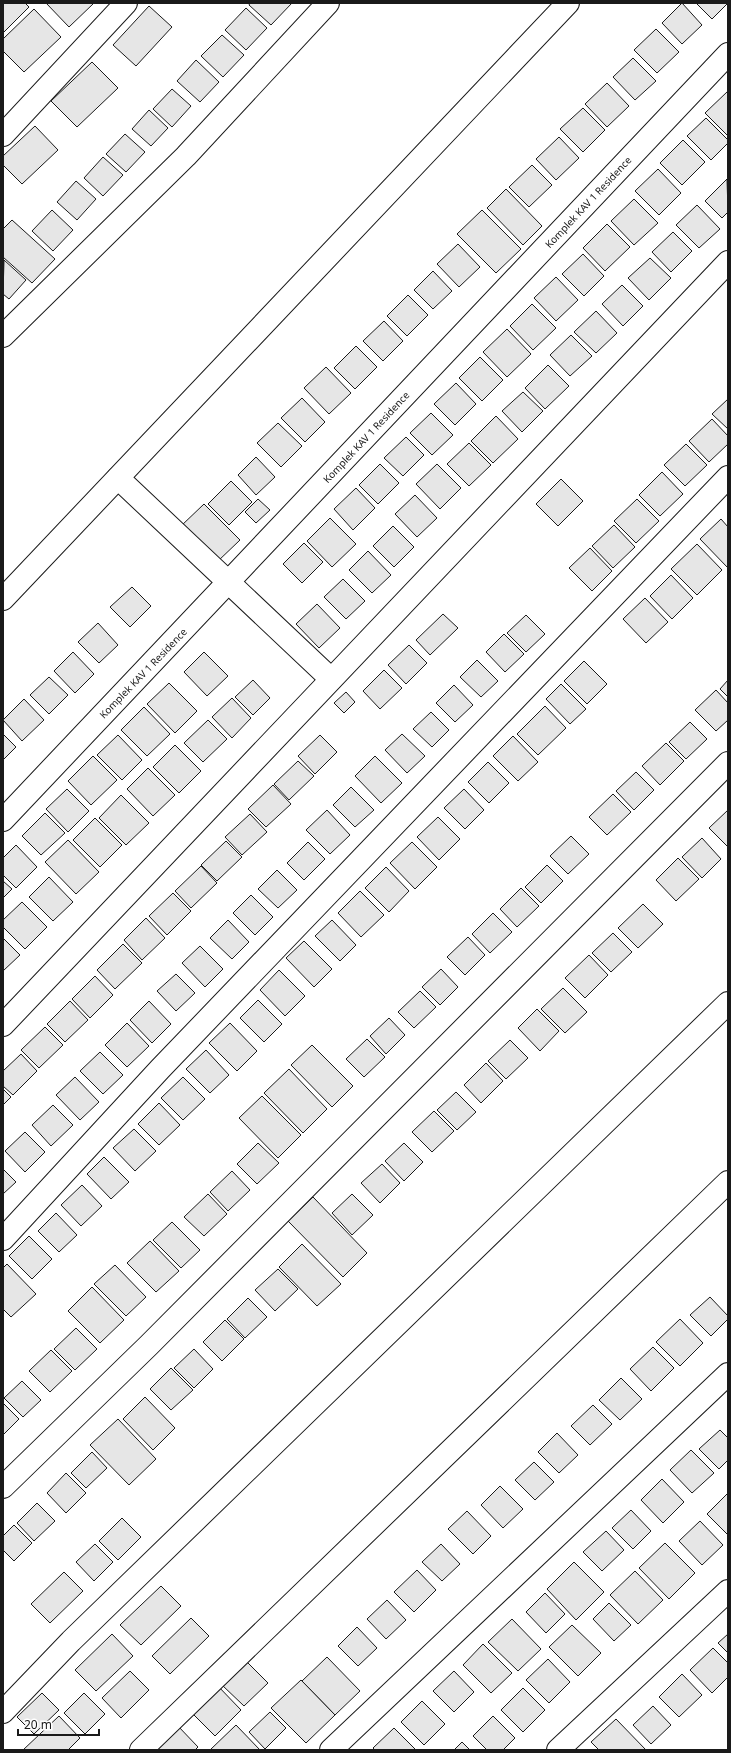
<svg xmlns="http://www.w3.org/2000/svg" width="731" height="1753" font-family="'Noto Sans',sans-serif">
<rect width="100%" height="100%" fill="#fff"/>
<g fill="#e6e6e6" stroke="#1a1a1a">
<path d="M3,3H25L29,7L3,33Z"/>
<path d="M46,3H94L69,27Z"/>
<path d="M250,3H292L271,25L249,5Z"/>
<path d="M682,3L702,25L682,44L662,23Z"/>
<path d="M696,3H728L712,19Z"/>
<path d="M149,6L172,27L136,66L113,45Z"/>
<path d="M246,8L267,28L246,50L225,30Z"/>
<path d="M34,9L61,37L24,72L3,51V39Z"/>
<path d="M656,29L679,52L657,73L634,50Z"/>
<path d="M222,35L244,55L223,77L201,56Z"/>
<path d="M633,58L656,81L635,100L613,77Z"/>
<path d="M196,60L219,82L200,102L177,81Z"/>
<path d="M92,62L118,88L77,127L51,101Z"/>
<path d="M607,83L629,106L607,127L585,104Z"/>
<path d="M172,89L191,106L172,127L153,109Z"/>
<path d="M728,91V136L705,113Z"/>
<path d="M583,108L605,130L583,152L560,129Z"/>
<path d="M149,110L168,128L151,146L132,129Z"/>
<path d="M706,118L728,140V143L711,160L687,136Z"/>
<path d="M35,126L58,150L22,184L3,165V156Z"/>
<path d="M125,134L145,152L126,172L106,154Z"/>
<path d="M559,137L579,158L556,180L536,159Z"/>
<path d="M683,140L705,162L682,185L660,163Z"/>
<path d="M103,157L123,175L103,196L84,178Z"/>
<path d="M532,165L552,185L529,207L509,187Z"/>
<path d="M658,169L681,193L659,215L635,191Z"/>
<path d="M727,179L728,212L722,218L705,201Z"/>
<path d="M76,181L96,199L77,220L57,202Z"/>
<path d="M506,189L542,226L523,245L487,208Z"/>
<path d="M634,199L658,223L634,245L611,221Z"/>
<path d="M697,205L720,229L699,248L676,225Z"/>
<path d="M52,210L73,230L53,251L32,231Z"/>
<path d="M482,210L521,249L496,273L457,234Z"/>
<path d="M12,220L55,259L32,283L3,257V229Z"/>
<path d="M607,224L630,247L605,271L583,248Z"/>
<path d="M673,232L692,251L671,272L652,252Z"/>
<path d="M458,244L480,267L459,287L437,264Z"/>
<path d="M583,254L604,276L584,296L562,274Z"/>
<path d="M650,258L671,278L649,300L628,278Z"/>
<path d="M4,260L26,280L9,299L3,294Z"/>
<path d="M433,271L452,291L433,309L414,290Z"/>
<path d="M556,277L578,300L556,321L534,298Z"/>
<path d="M622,285L643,306L623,326L602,304Z"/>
<path d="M408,295L428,315L407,336L387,316Z"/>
<path d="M532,304L556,328L533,350L510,326Z"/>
<path d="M596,311L617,333L596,353L574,332Z"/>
<path d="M384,321L403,341L383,361L363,341Z"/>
<path d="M507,329L531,354L507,377L483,352Z"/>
<path d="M571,335L592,356L570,376L550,355Z"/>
<path d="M356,346L377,367L355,389L334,368Z"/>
<path d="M480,357L503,380L482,401L459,378Z"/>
<path d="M548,365L569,386L545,409L525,388Z"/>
<path d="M326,367L351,393L329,414L304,388Z"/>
<path d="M456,383L476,404L455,425L434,404Z"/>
<path d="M523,392L543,411L522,432L502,411Z"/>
<path d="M302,398L325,422L305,442L281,418Z"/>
<path d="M728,399V429L712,414Z"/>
<path d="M431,413L453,435L432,455L410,433Z"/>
<path d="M496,416L518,439L493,463L471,441Z"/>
<path d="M712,419L728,436V444L709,462L689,441Z"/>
<path d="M278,423L302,446L281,467L257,443Z"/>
<path d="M406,437L424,455L403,476L384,458Z"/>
<path d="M469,443L491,465L469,486L447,464Z"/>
<path d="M686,444L707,465L685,486L664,465Z"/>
<path d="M256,457L275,477L256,495L238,475Z"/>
<path d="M380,464L399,483L378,504L359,485Z"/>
<path d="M437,464L461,488L440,509L416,484Z"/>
<path d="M662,472L683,494L660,516L639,495Z"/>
<path d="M561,479L583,501L558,526L536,504Z"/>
<path d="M231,481L252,502L229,525L208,504Z"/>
<path d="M356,488L375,508L353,530L334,509Z"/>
<path d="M415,495L437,518L417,537L395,514Z"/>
<path d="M258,499L270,510L256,523L245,512Z"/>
<path d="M637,499L659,521L636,543L614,521Z"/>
<path d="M204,504L240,540L217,562L181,526Z"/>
<path d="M330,518L356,544L332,567L307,541Z"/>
<path d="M721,519L728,527V568L700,539Z"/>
<path d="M614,525L635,547L613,568L592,546Z"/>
<path d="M393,526L414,547L394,567L373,546Z"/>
<path d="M304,543L323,562L302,583L283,564Z"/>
<path d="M697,544L722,570L697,595L671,569Z"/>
<path d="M590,548L612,571L592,591L569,568Z"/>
<path d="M368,551L391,575L372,593L349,570Z"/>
<path d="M671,575L693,598L672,619L650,596Z"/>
<path d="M343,579L365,601L346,619L324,597Z"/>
<path d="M132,587L151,606L130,627L110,607Z"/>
<path d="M645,598L668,622L646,643L623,619Z"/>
<path d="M317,604L340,628L319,648L296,624Z"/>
<path d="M443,614L458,628L430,655L416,640Z"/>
<path d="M526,615L545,634L526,652L507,633Z"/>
<path d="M98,623L118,645L99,663L78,642Z"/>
<path d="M504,634L524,654L505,672L486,652Z"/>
<path d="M409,645L427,663L406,684L388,665Z"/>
<path d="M73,652L94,674L75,693L54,671Z"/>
<path d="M204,652L228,676L207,696L184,672Z"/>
<path d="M477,660L498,681L481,697L460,677Z"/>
<path d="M584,661L607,684L587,704L564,681Z"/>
<path d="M384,670L402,688L380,709L363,691Z"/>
<path d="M49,677L68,695L49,714L30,695Z"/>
<path d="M253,680L270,698L253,715L235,697Z"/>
<path d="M728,680V697L720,689Z"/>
<path d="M169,683L197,711L175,733L147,704Z"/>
<path d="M561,684L586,709L570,724L546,699Z"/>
<path d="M454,685L473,705L455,722L436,703Z"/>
<path d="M716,690L728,703V720L716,731L695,710Z"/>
<path d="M346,692L355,702L344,713L334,703Z"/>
<path d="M232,698L251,718L232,738L212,717Z"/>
<path d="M24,699L44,720L22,741L3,720Z"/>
<path d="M545,706L566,728L538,755L517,734Z"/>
<path d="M144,707L170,734L147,756L121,730Z"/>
<path d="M431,712L449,730L432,747L413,729Z"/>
<path d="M208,720L227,739L203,762L184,743Z"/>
<path d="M690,722L707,739L686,759L669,742Z"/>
<path d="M3,734L16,747L3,760Z"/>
<path d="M402,734L425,756L407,773L385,750Z"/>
<path d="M118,735L142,760L122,780L97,755Z"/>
<path d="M320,735L337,752L315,774L298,756Z"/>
<path d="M513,736L538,762L518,781L493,756Z"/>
<path d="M666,743L684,761L660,785L642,766Z"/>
<path d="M175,745L201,771L179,793L153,767Z"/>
<path d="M93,756L117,780L91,805L68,781Z"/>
<path d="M375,756L402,783L381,803L355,776Z"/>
<path d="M298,761L314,776L289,800L274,784Z"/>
<path d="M488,762L509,783L489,803L468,782Z"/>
<path d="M148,768L175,795L153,816L127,789Z"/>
<path d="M636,772L654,790L634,810L616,791Z"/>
<path d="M273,785L291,804L266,827L248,809Z"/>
<path d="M351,787L374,810L355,827L333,805Z"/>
<path d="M67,789L89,811L68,832L46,809Z"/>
<path d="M464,789L484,810L465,829L444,808Z"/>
<path d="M613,794L631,812L607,835L589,817Z"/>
<path d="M121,795L149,823L126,845L99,818Z"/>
<path d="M327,810L350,835L330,854L306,830Z"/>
<path d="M728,810V847L709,828Z"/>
<path d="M45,813L65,833L41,855L22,836Z"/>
<path d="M250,814L267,832L242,855L225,837Z"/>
<path d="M438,817L460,839L439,860L417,837Z"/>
<path d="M95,818L122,845L100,867L73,840Z"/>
<path d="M571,836L589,854L568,874L550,856Z"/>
<path d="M702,838L721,859L702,878L682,857Z"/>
<path d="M68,840L99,872L76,894L45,862Z"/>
<path d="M226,841L242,857L217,881L201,865Z"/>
<path d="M308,842L325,859L304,880L287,863Z"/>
<path d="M412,842L437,867L415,889L390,863Z"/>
<path d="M16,845L37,867L16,888L3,875V858Z"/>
<path d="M678,858L699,879L676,901L656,880Z"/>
<path d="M547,865L563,881L541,903L525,887Z"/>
<path d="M201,866L217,883L191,908L175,891Z"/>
<path d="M386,867L409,891L389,912L365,888Z"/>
<path d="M277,870L297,890L278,908L258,889Z"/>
<path d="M49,877L73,902L53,921L29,897Z"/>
<path d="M3,881L12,889L3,898Z"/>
<path d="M521,888L539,906L517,927L500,909Z"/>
<path d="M360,891L384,915L361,937L338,913Z"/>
<path d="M173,893L191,911L167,935L149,916Z"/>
<path d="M251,895L273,917L255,935L233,913Z"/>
<path d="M22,902L47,927L25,949L3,927V920Z"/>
<path d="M643,904L663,924L638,948L618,928Z"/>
<path d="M493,913L512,932L490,953L472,934Z"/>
<path d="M146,918L165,938L142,960L124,940Z"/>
<path d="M228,920L249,942L232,959L210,938Z"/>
<path d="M332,920L356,945L340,961L315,936Z"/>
<path d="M613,933L632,952L611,972L592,953Z"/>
<path d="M468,937L485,955L465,975L447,957Z"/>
<path d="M3,938L20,955L3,971Z"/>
<path d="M304,941L332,969L314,987L286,958Z"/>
<path d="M123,944L142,963L115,989L97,970Z"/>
<path d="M200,946L223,969L205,987L182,963Z"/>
<path d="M589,955L608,975L585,998L565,978Z"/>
<path d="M441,969L458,987L440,1005L422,987Z"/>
<path d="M279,970L305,996L285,1016L260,990Z"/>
<path d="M176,974L195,993L176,1011L157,991Z"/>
<path d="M95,976L113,995L90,1018L72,999Z"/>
<path d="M563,988L587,1012L565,1033L541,1009Z"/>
<path d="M420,991L436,1007L414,1028L398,1012Z"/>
<path d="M258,1000L282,1024L264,1042L240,1018Z"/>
<path d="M70,1001L88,1020L65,1042L47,1024Z"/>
<path d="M149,1001L171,1024L152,1043L130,1020Z"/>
<path d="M537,1009L559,1031L540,1051L518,1028Z"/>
<path d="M389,1018L405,1035L386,1054L370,1036Z"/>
<path d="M127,1023L149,1046L127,1067L105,1045Z"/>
<path d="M230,1023L257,1051L237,1071L209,1043Z"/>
<path d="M45,1027L63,1045L39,1068L21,1050Z"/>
<path d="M367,1039L385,1057L364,1077L346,1059Z"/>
<path d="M510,1040L528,1058L506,1079L488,1061Z"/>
<path d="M312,1045L353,1086L332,1107L291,1065Z"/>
<path d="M206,1050L229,1075L210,1093L186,1069Z"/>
<path d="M100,1052L123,1075L103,1094L80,1071Z"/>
<path d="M21,1054L37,1071L13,1095L3,1086V1071Z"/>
<path d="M486,1063L503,1081L481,1103L464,1085Z"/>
<path d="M289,1069L327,1109L303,1133L264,1093Z"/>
<path d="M75,1077L99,1102L80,1120L56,1095Z"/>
<path d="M183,1077L205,1099L183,1120L161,1098Z"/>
<path d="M3,1089L11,1097L3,1105Z"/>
<path d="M456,1092L476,1112L457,1130L437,1110Z"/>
<path d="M262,1096L301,1135L278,1158L239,1118Z"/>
<path d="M159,1103L180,1125L159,1145L138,1124Z"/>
<path d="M53,1105L73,1125L51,1146L32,1125Z"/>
<path d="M434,1111L454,1131L432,1152L412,1132Z"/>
<path d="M134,1129L156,1151L135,1171L113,1148Z"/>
<path d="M25,1132L45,1152L25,1172L5,1151Z"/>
<path d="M258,1143L279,1163L257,1184L237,1164Z"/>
<path d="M404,1143L423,1162L404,1181L385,1161Z"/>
<path d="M104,1157L129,1182L111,1199L87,1174Z"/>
<path d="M382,1164L400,1183L380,1203L361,1183Z"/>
<path d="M3,1169L16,1182L3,1194Z"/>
<path d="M232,1171L250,1190L228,1211L210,1192Z"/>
<path d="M82,1185L102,1206L81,1226L61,1205Z"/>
<path d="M208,1194L227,1214L204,1236L184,1217Z"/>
<path d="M352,1194L373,1215L352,1235L332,1213Z"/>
<path d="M313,1197L367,1253L343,1277L288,1221Z"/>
<path d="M56,1213L77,1235L59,1252L38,1231Z"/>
<path d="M172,1222L200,1250L181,1268L153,1240Z"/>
<path d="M29,1236L52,1259L32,1279L9,1256Z"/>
<path d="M150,1241L179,1271L156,1292L127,1263Z"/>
<path d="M302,1244L341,1284L317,1306L279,1267Z"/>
<path d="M7,1264L36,1294L11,1317L3,1309V1268Z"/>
<path d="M115,1265L146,1297L126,1316L94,1284Z"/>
<path d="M278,1269L298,1289L275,1311L255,1290Z"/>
<path d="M92,1287L124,1320L100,1343L68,1311Z"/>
<path d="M710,1297L728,1316V1319L711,1336L690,1315Z"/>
<path d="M248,1298L267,1317L245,1338L227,1319Z"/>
<path d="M680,1319L703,1343L680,1366L656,1342Z"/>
<path d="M225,1320L244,1339L222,1361L203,1342Z"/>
<path d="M76,1328L97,1349L75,1370L54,1349Z"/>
<path d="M653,1347L674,1368L651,1391L630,1369Z"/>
<path d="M194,1349L213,1369L194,1388L174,1368Z"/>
<path d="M51,1350L72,1371L50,1392L29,1371Z"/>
<path d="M171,1368L193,1390L171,1410L150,1389Z"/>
<path d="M621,1378L642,1399L620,1420L599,1400Z"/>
<path d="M22,1381L41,1400L23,1417L4,1398Z"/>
<path d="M145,1397L175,1428L153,1450L123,1419Z"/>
<path d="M3,1403L19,1419L3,1435Z"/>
<path d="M593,1405L612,1424L590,1445L571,1426Z"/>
<path d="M118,1419L156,1459L129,1485L90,1445Z"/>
<path d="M720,1430L728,1438V1460L719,1469L699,1449Z"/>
<path d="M557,1433L578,1455L559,1473L538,1452Z"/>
<path d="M691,1450L714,1473L692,1493L670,1470Z"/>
<path d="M92,1452L107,1468L86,1488L71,1473Z"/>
<path d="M534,1462L554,1482L535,1500L515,1480Z"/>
<path d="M66,1473L86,1493L66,1513L47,1493Z"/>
<path d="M662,1479L684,1502L663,1523L641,1500Z"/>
<path d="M500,1486L523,1509L503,1528L481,1505Z"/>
<path d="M727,1494L728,1495V1535L707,1514Z"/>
<path d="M37,1503L55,1521L34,1541L17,1523Z"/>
<path d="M631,1510L651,1531L633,1549L612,1528Z"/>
<path d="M467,1511L491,1536L473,1554L448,1529Z"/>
<path d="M122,1518L141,1537L118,1560L99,1541Z"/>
<path d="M700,1521L723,1545L702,1565L679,1541Z"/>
<path d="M14,1525L32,1543L14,1561L3,1550V1536Z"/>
<path d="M606,1531L624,1550L602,1571L583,1552Z"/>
<path d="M665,1543L695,1573L669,1599L639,1568Z"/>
<path d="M95,1544L113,1562L94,1581L76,1562Z"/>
<path d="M441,1544L460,1564L442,1581L422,1562Z"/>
<path d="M574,1562L604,1592L576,1620L547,1589Z"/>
<path d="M417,1570L436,1590L414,1612L394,1592Z"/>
<path d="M635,1571L663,1600L638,1624L610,1595Z"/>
<path d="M64,1572L83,1591L50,1623L31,1604Z"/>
<path d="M161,1586L181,1606L141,1645L120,1625Z"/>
<path d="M545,1593L565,1614L546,1633L526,1612Z"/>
<path d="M387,1600L406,1620L386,1639L367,1619Z"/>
<path d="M609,1603L631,1625L614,1641L593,1619Z"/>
<path d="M191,1618L209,1636L170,1674L152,1656Z"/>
<path d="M512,1619L541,1649L518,1671L488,1642Z"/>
<path d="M572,1625L601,1653L578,1676L549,1647Z"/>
<path d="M357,1627L377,1648L358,1666L338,1646Z"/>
<path d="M112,1634L133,1656L96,1691L75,1670Z"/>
<path d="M728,1634V1653L718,1643Z"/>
<path d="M483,1644L512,1673L491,1693L463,1665Z"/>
<path d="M713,1648L728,1663V1677L712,1693L690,1670Z"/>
<path d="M327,1657L360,1691L335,1715L302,1681Z"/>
<path d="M548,1659L570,1682L549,1703L526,1680Z"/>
<path d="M246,1661L268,1683L244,1706L222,1685Z"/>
<path d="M130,1671L149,1690L121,1718L102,1698Z"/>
<path d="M454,1671L474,1692L454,1712L433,1691Z"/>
<path d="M682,1674L702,1695L679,1717L659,1697Z"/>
<path d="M301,1680L335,1715L306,1743L271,1708Z"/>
<path d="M216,1684L241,1710L215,1736L189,1710Z"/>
<path d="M523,1688L545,1710L523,1732L501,1710Z"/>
<path d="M42,1693L59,1710L34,1734L17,1717Z"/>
<path d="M84,1693L105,1714L85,1734L64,1713Z"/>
<path d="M422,1701L445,1724L424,1745L401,1722Z"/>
<path d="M653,1706L671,1725L651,1744L633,1725Z"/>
<path d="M270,1712L286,1728L265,1749L249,1732Z"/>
<path d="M59,1716L80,1738L68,1750H23Z"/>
<path d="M493,1716L515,1738L503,1750H487L473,1736Z"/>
<path d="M616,1719L646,1750H599L591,1742Z"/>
<path d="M177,1725L198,1747L195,1750H154Z"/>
<path d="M236,1725L260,1750H210Z"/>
<path d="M394,1728L416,1750H375L373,1748Z"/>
<path d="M462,1742L470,1750H454Z"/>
</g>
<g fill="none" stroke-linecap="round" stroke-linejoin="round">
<g stroke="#1a1a1a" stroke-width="24">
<g id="street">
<path d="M3,135L126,3"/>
<path d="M3,336L186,156L328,3"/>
<path d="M118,478L331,679"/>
<path d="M3,599L568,3"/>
<path d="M3,820L728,54"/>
<path d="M3,1025L728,262"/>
<path d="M3,1239L160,1069L728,477"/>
<path d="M3,1487L149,1345L728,763"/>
<path d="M3,1712L71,1641L728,1003"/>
<path d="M141,1750L728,1182"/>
<path d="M331,1750L728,1374"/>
<path d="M558,1750L728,1591"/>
</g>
</g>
<use href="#street" stroke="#fff" stroke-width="22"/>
</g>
<g text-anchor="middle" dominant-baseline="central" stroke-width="3" stroke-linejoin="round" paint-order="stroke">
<g font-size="10" fill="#1a1a1a" stroke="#fff">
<text transform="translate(588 202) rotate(-47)">Komplek KAV 1 Residence</text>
<text transform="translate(366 437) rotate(-47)">Komplek KAV 1 Residence</text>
<text transform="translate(143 673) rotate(-46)">Komplek KAV 1 Residence</text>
</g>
</g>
<rect width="731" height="1753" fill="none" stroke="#1a1a1a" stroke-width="8"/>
<path d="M18 1729v6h81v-6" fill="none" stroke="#1a1a1a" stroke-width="2"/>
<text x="24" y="1729" font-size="12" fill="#1a1a1a" stroke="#ffffff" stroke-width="3" paint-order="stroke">20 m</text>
</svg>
